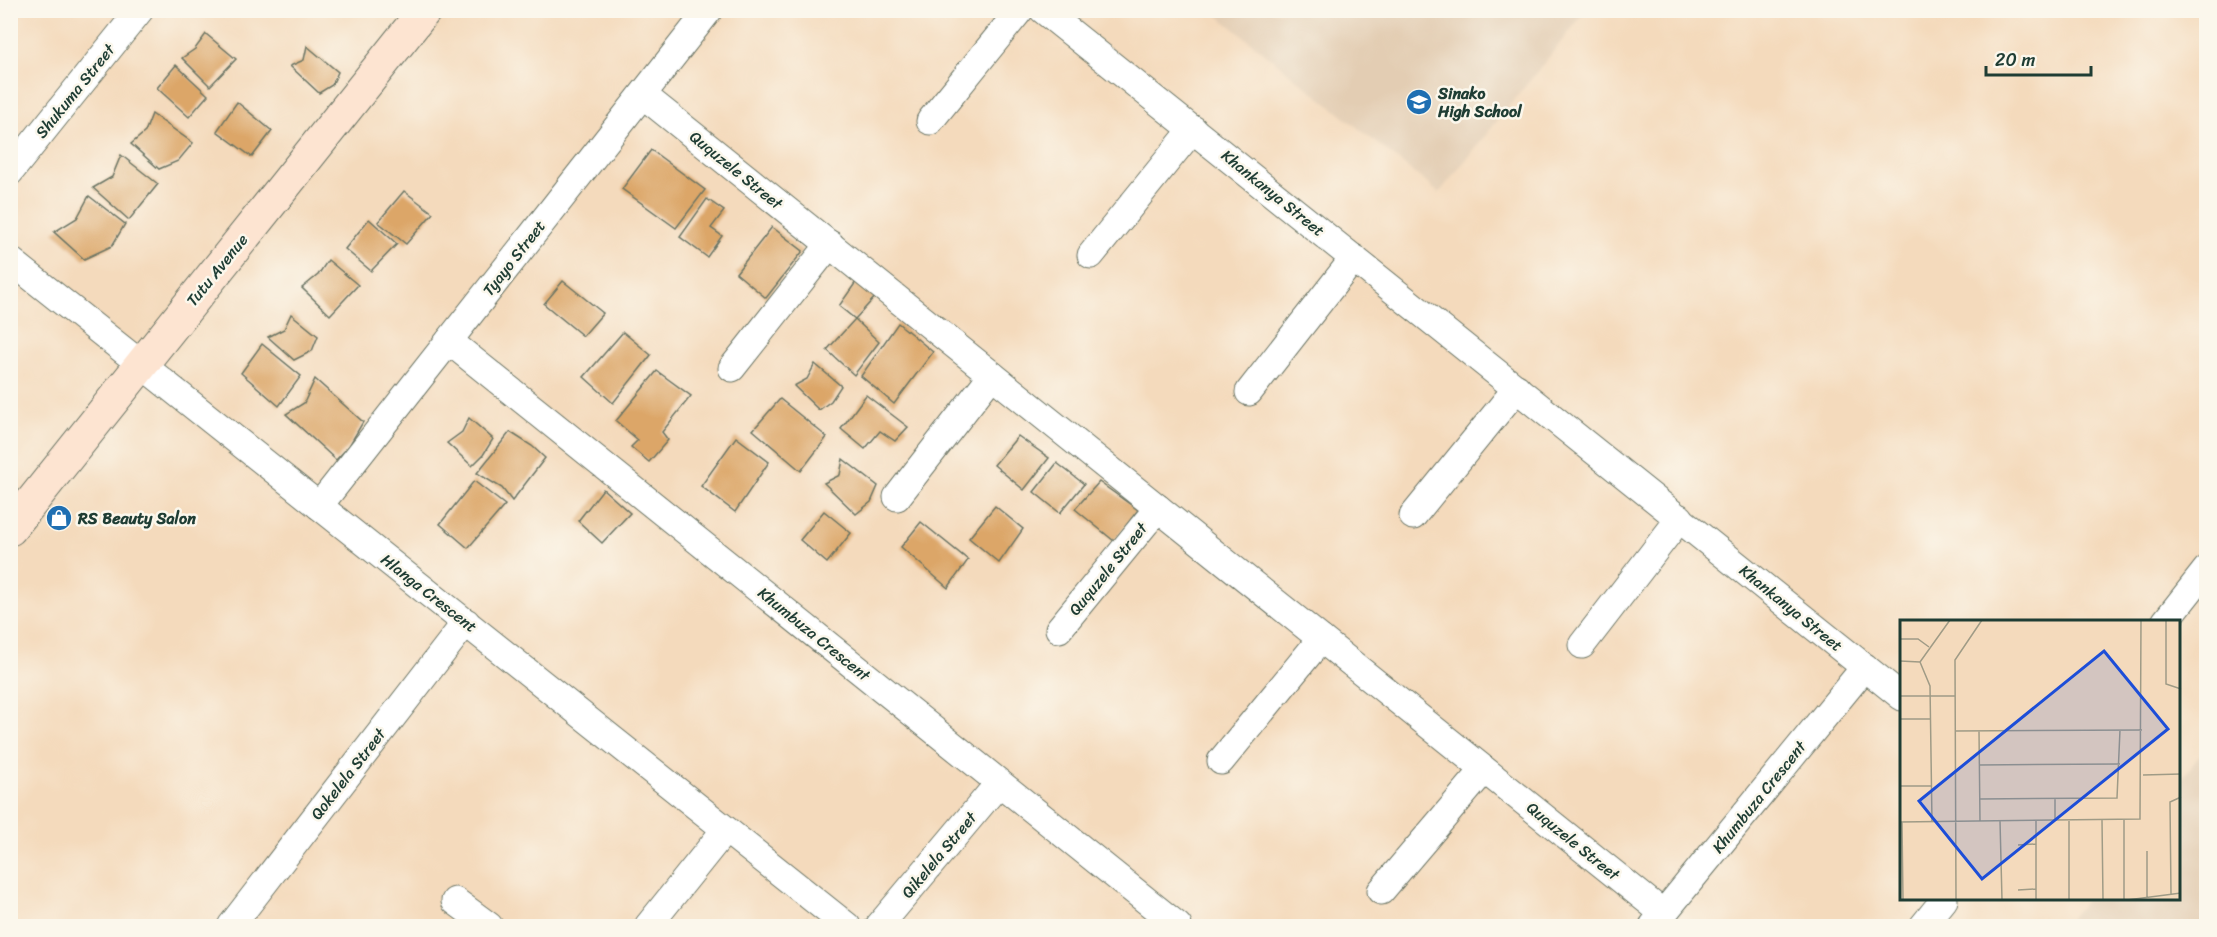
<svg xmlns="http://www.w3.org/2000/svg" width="2217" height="937" font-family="Sriracha,sans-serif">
<rect width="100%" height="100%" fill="#fbf7ec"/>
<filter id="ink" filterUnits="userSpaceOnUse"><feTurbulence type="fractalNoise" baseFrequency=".0167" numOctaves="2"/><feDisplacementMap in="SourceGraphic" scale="12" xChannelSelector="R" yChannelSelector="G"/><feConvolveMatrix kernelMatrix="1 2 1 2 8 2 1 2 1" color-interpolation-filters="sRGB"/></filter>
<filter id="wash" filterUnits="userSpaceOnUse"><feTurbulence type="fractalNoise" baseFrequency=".008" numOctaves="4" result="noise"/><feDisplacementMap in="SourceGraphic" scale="24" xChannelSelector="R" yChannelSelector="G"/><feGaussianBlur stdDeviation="1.35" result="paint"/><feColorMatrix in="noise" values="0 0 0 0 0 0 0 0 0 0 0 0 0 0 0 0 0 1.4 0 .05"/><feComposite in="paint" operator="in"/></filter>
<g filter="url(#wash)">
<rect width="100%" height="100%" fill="#f4dabc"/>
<g fill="#e3cdb3">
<path d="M1212,11H1586L1439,193Z"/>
<path d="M2206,747V926H2064L2086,900H2180V781Z"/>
</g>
<g id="blocks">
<g fill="#dca667">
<path d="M206,34L236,59L210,86L182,58L195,49Z"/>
<path d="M307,46L338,72L332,85L319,93L290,66L304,60Z"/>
<path d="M176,65L208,95L189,117L157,88Z"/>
<path d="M237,102L272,131L252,157L217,131Z"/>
<path d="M152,114L193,143L178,161L159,169L131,144L145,132Z"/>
<path d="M651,150L705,190L676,228L622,189Z"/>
<path d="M121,155L158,184L129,220L93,188L112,177Z"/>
<path d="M404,191L433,213L406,244L378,222Z"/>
<path d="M89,196L125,224L112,246L84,259L54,232L77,218Z"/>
<path d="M707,199L724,211L711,228L722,236L707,257L680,237Z"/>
<path d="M369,219L397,244L371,271L345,249Z"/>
<path d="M772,227L803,251L766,298L736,273Z"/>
<path d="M328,260L358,285L330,315L302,288L318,275Z"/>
<path d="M563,281L603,313L583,336L544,304Z"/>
<path d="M856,282L876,296L855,319L839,306Z"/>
<path d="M291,314L318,336L312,351L294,360L268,337L284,329Z"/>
<path d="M855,319L879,342L854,375L827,350Z"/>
<path d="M898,323L933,352L894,404L861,376Z"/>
<path d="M623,332L651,355L613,403L584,377Z"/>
<path d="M262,344L301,376L279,406L241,373Z"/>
<path d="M815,364L841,386L831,401L819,410L794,386L807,379Z"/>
<path d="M657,371L691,396L662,432L668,440L649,462L631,447L638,440L616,421Z"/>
<path d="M315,379L363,422L349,446L336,460L286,414L304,403Z"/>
<path d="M866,395L908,427L895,441L880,431L865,449L841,429Z"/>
<path d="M780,399L827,437L801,471L753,430Z"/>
<path d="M469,418L493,439L483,455L472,466L447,443L462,432Z"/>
<path d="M510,432L532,446L545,458L512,501L502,488L477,473Z"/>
<path d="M1018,436L1049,458L1024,490L994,465Z"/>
<path d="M736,437L769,462L735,512L701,486Z"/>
<path d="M843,459L878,486L871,502L856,514L824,483L840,475Z"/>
<path d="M1057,463L1084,484L1060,513L1034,492Z"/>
<path d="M474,481L505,505L468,548L440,524Z"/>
<path d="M1099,482L1138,510L1114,541L1075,509Z"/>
<path d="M603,489L630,513L602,543L578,521Z"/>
<path d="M995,506L1023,529L999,563L969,538Z"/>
<path d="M824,511L851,533L827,563L800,540Z"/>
<path d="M921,522L968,560L948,588L901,547Z"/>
</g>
</g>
</g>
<g filter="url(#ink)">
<use href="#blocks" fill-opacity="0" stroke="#6a7464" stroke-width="1.5"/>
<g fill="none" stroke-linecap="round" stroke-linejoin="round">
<g stroke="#6a7464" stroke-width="29">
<g id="street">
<path d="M1043,10L1902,697"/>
<path d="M643,95L1663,913"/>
<path d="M930,121L1020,10"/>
<path d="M10,172L140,10"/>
<path d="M1091,255L1193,129"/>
<path d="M10,260L847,926"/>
<path d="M449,341L1178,926"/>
<path d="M732,368L830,244"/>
<path d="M1249,392L1354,258"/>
<path d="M897,497L992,375"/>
<path d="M319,506L709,10"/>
<path d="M1413,516L1517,388"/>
<path d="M2165,622L2206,570"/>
<path d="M1059,629L1158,508"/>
<path d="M1582,645L1680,518"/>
<path d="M1221,761L1321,639"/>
<path d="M1381,891L1484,770"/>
<path d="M455,901L489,926"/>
<path d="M231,926L466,622"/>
<path d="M648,926L725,830"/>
<path d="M879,926L999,783"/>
<path d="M1653,926L1865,667"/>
<path d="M1923,926L1944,900"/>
</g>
</g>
<g stroke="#6a7464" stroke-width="35">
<path id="secondary" d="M10,529L425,10"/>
</g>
<use href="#street" stroke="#fff" stroke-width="27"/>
<use href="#secondary" stroke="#fde4d1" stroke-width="33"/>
</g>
</g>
<defs>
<g id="school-disc" transform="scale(1.35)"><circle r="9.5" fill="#1f6fb2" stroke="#fbf7ec"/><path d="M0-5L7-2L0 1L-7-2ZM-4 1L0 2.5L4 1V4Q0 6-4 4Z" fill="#fff"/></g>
<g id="shop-disc" transform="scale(1.35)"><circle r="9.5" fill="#1f6fb2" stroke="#fbf7ec"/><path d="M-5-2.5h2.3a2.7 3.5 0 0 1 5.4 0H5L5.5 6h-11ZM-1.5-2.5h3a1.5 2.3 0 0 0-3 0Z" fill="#fff"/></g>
</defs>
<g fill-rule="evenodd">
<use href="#school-disc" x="1419" y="102"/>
<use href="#shop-disc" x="59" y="518"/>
</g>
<g text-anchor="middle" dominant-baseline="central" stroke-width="5" stroke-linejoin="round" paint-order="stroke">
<g font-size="16" fill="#1f3d34" stroke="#fbf7ec">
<text transform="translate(75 91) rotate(-51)">Shukuma Street</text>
<text transform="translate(736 170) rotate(39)">Ququzele Street</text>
<text transform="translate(1273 193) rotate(39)">Khankanya Street</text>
<text transform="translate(514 258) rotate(-52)">Tyayo Street</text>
<text transform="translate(217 270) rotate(-51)">Tutu Avenue</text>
<text transform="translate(1108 569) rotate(-51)">Ququzele Street</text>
<text transform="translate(429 593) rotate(38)">Hlanga Crescent</text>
<text transform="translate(1791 608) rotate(39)">Khankanya Street</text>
<text transform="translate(814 634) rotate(39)">Khumbuza Crescent</text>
<text transform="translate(348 774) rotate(-52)">Qokelela Street</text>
<text transform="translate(1759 797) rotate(-51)">Khumbuza Crescent</text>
<text transform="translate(1573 841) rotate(39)">Ququzele Street</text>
<text transform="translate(939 855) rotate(-50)">Qikelela Street</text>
</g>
<g font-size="16" font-weight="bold" fill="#1f3d34" stroke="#fbf7ec" text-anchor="start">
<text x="1438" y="93">Sinako<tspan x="1438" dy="18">High School</tspan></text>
<text x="78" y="518">RS Beauty Salon</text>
</g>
</g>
<g transform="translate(1900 620)">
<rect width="280" height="280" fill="#f4dabc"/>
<path fill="none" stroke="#9f9b86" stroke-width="1.5" d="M266,0V64L281,69M0,19H18L29,27M0,41L20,42M20,42L30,66L32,202M20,42L50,0M0,76H55M0,99H31M55,111L242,110M79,111L80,201M79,145L220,144M243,155L281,154M0,166H31M80,179L217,178L220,110M202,200L203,280M224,200V280M100,201L102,280M136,201V280M155,201V178M169,201V280M0,202L240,199L241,0M2,202L3,280M118,225L136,224M118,270L136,269M271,274L270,182L281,177M247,277V231M56,280L55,40L82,0M227,280L281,273"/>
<path fill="#1d4ed8" fill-opacity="0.15" stroke="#1d4ed8" stroke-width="3" d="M204,31L268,109L82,259L19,181Z"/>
<rect width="280" height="280" fill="none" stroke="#1f3d34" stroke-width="3"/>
</g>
<rect width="2217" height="937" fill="none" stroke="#fbf7ec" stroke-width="36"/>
<path d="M1986 66v9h105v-9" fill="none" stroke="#1f3d34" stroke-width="3"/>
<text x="1995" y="66" font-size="18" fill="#1f3d34" stroke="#fbf7ec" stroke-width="4.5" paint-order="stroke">20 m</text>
</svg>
